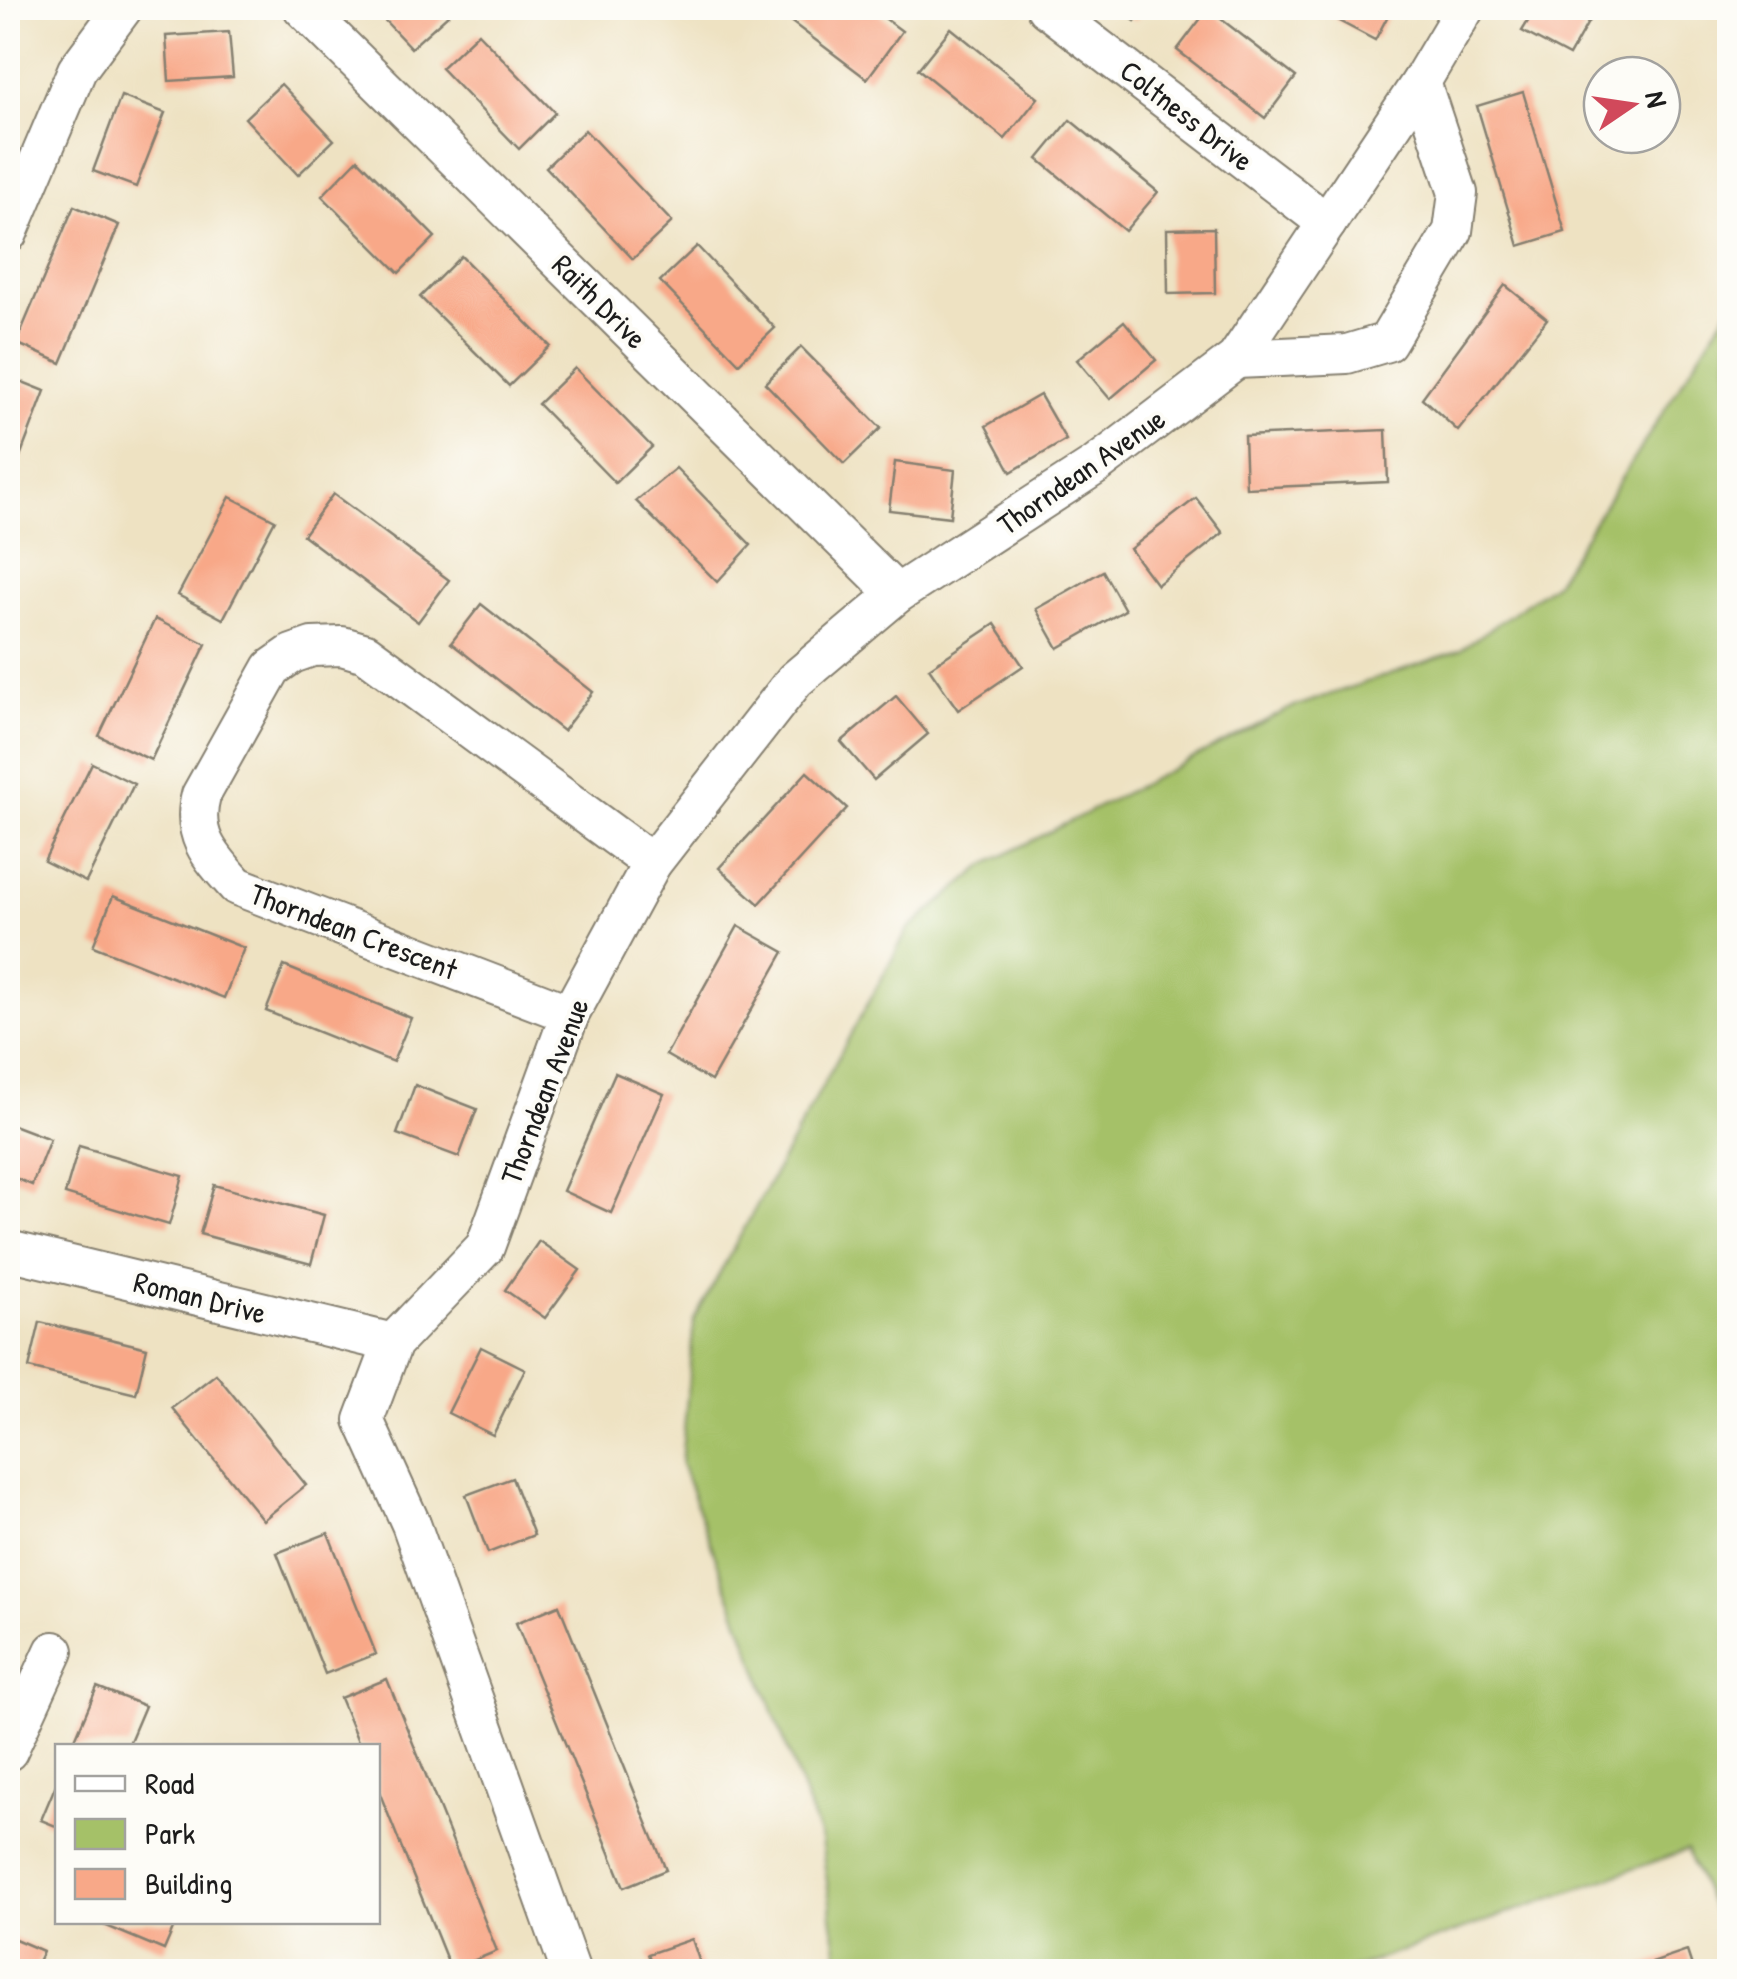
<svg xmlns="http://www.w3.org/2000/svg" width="1737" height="1979" font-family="'Patrick Hand',sans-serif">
<rect width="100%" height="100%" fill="#fdfcf7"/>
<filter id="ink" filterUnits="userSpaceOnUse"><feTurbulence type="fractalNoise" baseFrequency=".01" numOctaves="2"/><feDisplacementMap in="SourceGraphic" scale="20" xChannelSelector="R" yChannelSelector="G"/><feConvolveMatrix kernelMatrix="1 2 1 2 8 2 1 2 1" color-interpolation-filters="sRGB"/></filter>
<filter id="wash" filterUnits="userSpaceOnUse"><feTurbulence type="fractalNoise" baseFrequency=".0048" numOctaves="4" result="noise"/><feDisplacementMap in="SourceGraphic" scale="40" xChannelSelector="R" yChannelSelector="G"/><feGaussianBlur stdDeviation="2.25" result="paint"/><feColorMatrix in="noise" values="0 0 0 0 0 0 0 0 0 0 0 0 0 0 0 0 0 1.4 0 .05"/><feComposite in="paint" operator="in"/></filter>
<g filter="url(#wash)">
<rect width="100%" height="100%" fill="#eee2c2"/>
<path fill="#a5c168" stroke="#606e42" stroke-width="2.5" d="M1729,308V1948L1687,1850L1346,1971H840L821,1840L681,1464L694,1320L908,930L983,866L1291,708L1460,650L1555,583Z"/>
<g id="blocks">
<g fill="#f8a888">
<path d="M373,8H441L448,15L411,48Z"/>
<path d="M773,8H871L902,31L867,79Z"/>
<path d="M1116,8H1145L1135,21Z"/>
<path d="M1341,8H1392L1375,40L1335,19Z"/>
<path d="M1536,8H1596L1569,56L1522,31Z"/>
<path d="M1208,9L1296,77L1265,118L1177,50Z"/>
<path d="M951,28L1038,98L1005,139L918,69Z"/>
<path d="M229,32L233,77L169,81L166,36Z"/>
<path d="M478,33L555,113L519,149L441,68Z"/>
<path d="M281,84L334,140L298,175L245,118Z"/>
<path d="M1523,92L1565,232L1519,246L1477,106Z"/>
<path d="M121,96L165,113L136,187L93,171Z"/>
<path d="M1070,120L1158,192L1125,231L1038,159Z"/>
<path d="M585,130L672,222L633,259L546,167Z"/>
<path d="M358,159L435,237L399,273L322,196Z"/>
<path d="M74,206L119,225L61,363L16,343Z"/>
<path d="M1214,228L1215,293L1168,294L1167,229Z"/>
<path d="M697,246L775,328L739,363L660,281Z"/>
<path d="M461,256L550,346L509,386L420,297Z"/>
<path d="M1505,285L1547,319L1458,431L1422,398Z"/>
<path d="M1124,321L1156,360L1110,399L1077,360Z"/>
<path d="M801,347L881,428L844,464L765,383Z"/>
<path d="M575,368L652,447L615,483L538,404Z"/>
<path d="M10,377L45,391L8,488V383Z"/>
<path d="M1040,395L1066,440L1011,472L986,426Z"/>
<path d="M1386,430L1388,482L1246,488L1244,436Z"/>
<path d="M895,462L955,470L950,517L889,510Z"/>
<path d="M676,468L751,545L717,582L636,501Z"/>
<path d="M333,494L449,580L418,622L303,535Z"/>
<path d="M230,497L275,520L223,619L178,595Z"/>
<path d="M1196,498L1223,533L1157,585L1130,549Z"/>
<path d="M1103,571L1125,610L1058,648L1036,609Z"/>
<path d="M481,604L593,692L563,731L451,643Z"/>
<path d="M155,619L206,644L151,760L99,736Z"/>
<path d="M995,624L1023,666L958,710L929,668Z"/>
<path d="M896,696L928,734L874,780L841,742Z"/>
<path d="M92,763L134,784L86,882L44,861Z"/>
<path d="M807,772L847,808L759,904L719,868Z"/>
<path d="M113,896L244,948L224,998L93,946Z"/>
<path d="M738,926L784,952L711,1081L666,1055Z"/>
<path d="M284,966L411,1018L393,1062L266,1011Z"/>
<path d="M615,1073L664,1094L611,1213L563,1191Z"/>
<path d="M415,1085L477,1109L459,1157L397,1134Z"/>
<path d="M8,1123L50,1139L32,1185L8,1175Z"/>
<path d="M79,1146L183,1176L169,1225L65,1194Z"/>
<path d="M214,1185L324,1215L311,1264L200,1234Z"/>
<path d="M539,1241L580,1270L545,1318L505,1290Z"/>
<path d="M40,1322L147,1348L136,1394L29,1368Z"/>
<path d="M481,1347L525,1369L493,1435L448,1413Z"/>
<path d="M216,1374L306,1485L263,1520L172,1408Z"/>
<path d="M512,1478L534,1535L488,1553L466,1495Z"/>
<path d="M328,1533L376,1654L325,1674L277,1553Z"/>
<path d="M559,1605L666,1870L624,1887L516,1623Z"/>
<path d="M387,1679L497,1951L451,1970L378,1789V1746H360L340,1698Z"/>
<path d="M97,1687L145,1706L128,1746H72Z"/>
<path d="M57,1782H58V1827L41,1820Z"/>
<path d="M97,1922H176L164,1950Z"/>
<path d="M8,1936L43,1951L33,1972H8Z"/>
<path d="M692,1939L703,1972H655L648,1954Z"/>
<path d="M1687,1951L1694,1972H1629V1971Z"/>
</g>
</g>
</g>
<g filter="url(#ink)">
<use href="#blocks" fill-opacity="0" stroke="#857f6f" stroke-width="2.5"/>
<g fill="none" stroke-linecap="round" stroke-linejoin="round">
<g stroke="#857f6f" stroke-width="42">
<g id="street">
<path d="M303,8L897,594"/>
<path d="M1046,8L1327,223"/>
<path d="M8,233L77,70L123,8"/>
<path d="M1236,359L1347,354L1387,342L1453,231L1458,193L1421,82"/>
<path d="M570,1014L237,886C211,857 190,836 201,795L272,668L292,654L312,647L342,646L366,653L652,863"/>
<path d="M8,1250L393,1343"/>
<path d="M8,1751L54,1651"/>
<path d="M571,1972L411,1524L364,1420L393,1343L485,1247L570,1014L652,863L795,680L897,594L1096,465L1236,359L1421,82L1465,8"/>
</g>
</g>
<use href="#street" stroke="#fff" stroke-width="38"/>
</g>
</g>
<g text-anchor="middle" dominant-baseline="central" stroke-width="8" stroke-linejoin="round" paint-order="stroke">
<g font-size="30" fill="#1c1c1c" stroke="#fdfcf7">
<text transform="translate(1187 115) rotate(38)">Coltness Drive</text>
<text transform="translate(600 301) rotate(45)">Raith Drive</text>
<text transform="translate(1081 471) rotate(-35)">Thorndean Avenue</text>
<text transform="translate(354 931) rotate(21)">Thorndean Crescent</text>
<text transform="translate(544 1091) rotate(-69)">Thorndean Avenue</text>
<text transform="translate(200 1297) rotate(14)">Roman Drive</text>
</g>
</g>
<rect width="1737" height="1979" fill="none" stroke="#fdfcf7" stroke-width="40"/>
<rect x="55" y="1744" width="325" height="180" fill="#fdfcf7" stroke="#a3a29f" stroke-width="2.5"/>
<rect x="75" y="1776" width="50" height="15" fill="#ffffff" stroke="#a3a29f" stroke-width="2.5"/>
<text x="145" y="1794" font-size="30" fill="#1c1c1c">Road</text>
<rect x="75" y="1819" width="50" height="30" fill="#a5c168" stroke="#a3a29f" stroke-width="2.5"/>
<text x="145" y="1844" font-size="30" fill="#1c1c1c">Park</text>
<rect x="75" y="1869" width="50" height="30" fill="#f8a888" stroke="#a3a29f" stroke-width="2.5"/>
<text x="145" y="1894" font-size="30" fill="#1c1c1c">Building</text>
<g transform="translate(1632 105) rotate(77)"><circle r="48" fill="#fdfcf7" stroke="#a3a29f" stroke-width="2.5"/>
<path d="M0-8L18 38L0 25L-18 38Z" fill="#d1495b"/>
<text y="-15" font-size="28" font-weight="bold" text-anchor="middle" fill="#1c1c1c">N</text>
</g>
</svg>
